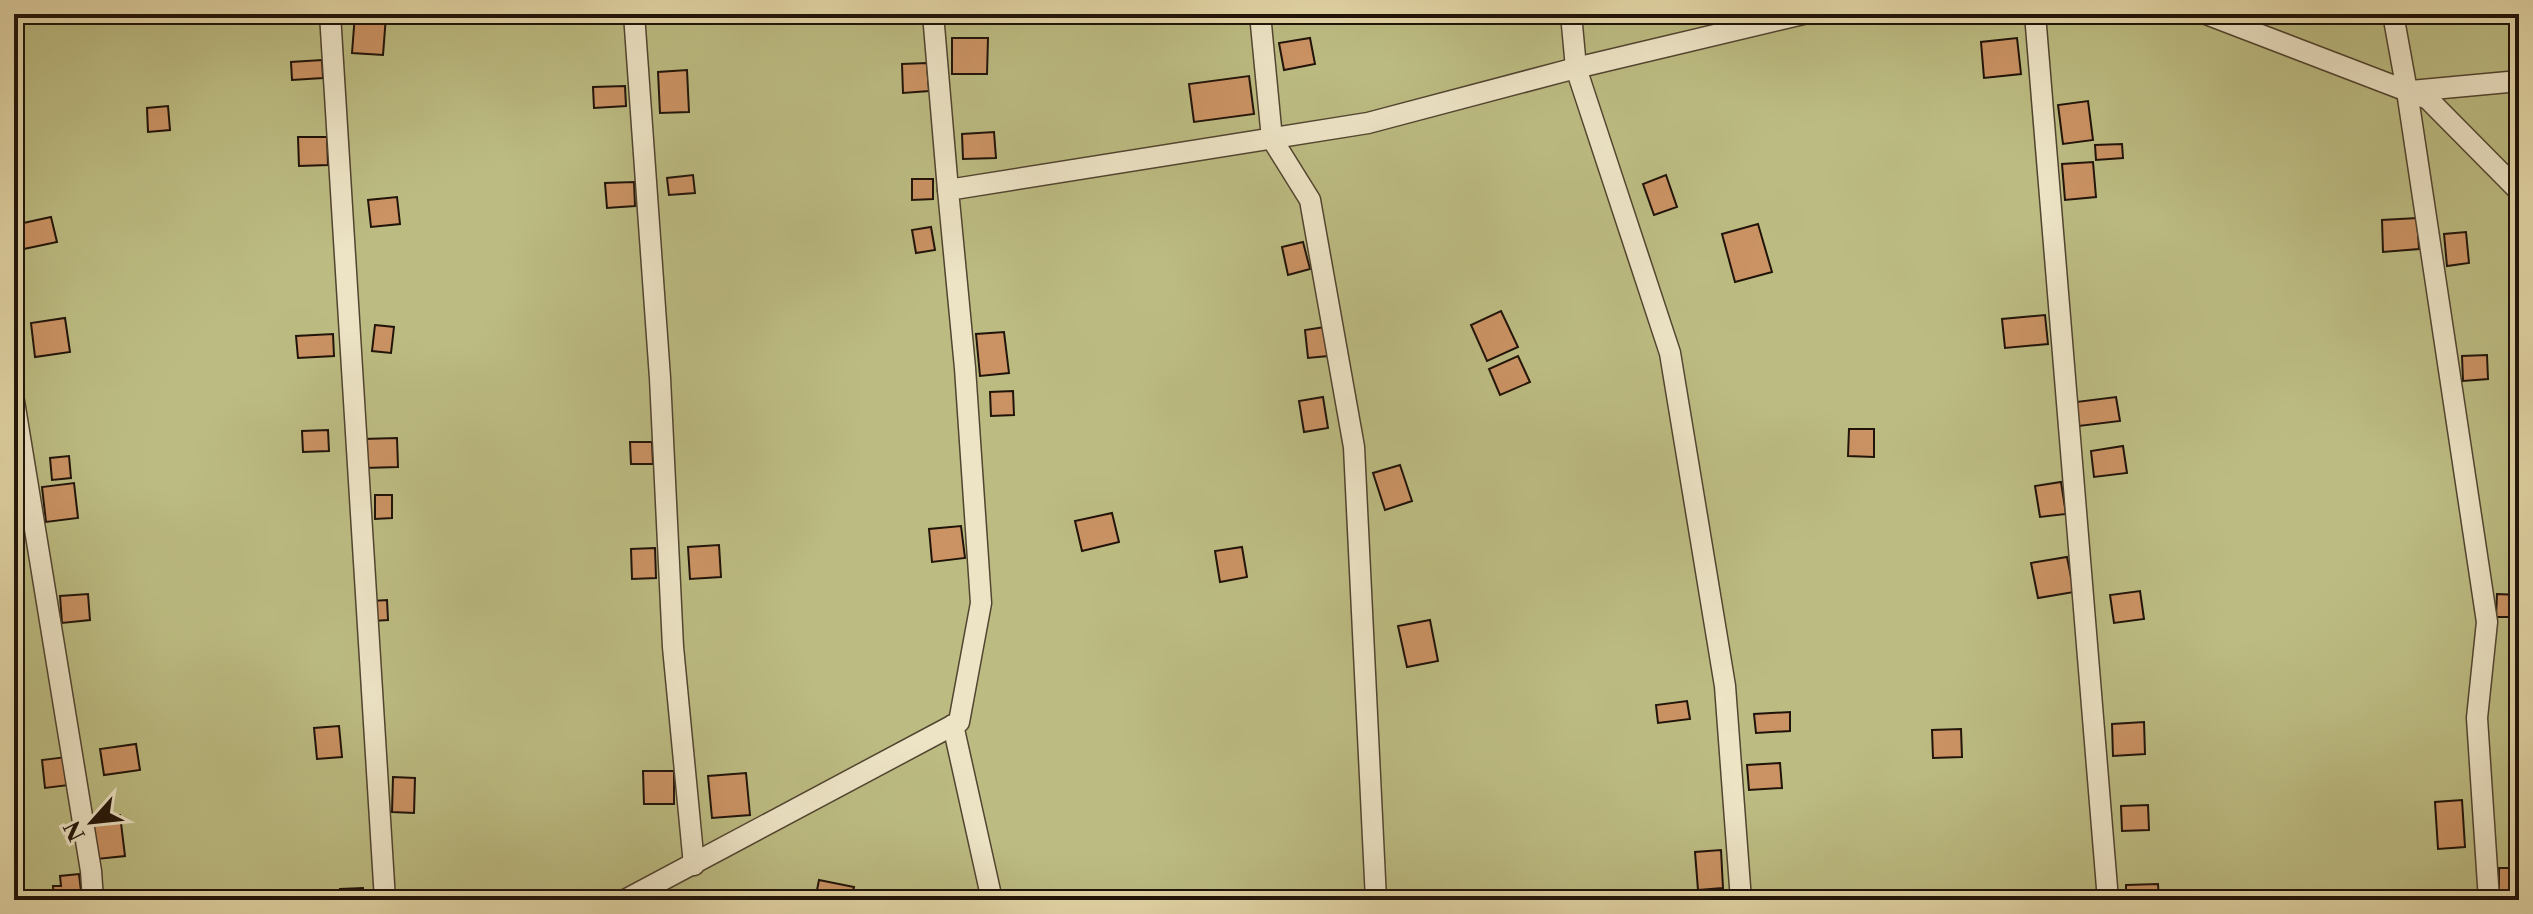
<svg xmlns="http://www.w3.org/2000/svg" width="2533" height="914" font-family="'Libre Caslon Text',serif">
<rect width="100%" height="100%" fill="#e3d6a7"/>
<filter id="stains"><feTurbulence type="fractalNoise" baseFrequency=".0025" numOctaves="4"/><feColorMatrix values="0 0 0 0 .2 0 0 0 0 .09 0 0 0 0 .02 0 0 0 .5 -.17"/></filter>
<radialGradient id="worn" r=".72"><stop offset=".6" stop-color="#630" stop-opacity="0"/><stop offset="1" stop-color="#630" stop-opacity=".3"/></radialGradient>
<rect fill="#bcbc82" stroke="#6e6846" stroke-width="2" x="14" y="14" width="2505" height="886"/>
<g fill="#cb9364" stroke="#201309" stroke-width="2">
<path d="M355,14L386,16L383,55L352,53Z"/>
<path d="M952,38H988L987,74H952Z"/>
<path d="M1310,38L1315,64L1284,70L1279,43Z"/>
<path d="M2017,38L2021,74L1984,78L1981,42Z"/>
<path d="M322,60L323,78L292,80L291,62Z"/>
<path d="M927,63L929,91L903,93L902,64Z"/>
<path d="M687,70L689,112L660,113L658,72Z"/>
<path d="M1249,76L1254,114L1194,122L1189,84Z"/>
<path d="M625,86L626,106L594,108L593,87Z"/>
<path d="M2088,101L2093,140L2063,144L2058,105Z"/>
<path d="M168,106L170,130L148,132L147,108Z"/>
<path d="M994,132L996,158L963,159L962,134Z"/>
<path d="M298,137H327L328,165L299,166Z"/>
<path d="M2122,144L2123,158L2096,160L2095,145Z"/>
<path d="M2093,162L2096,197L2065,200L2062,164Z"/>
<path d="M693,175L695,193L669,195L667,178Z"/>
<path d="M1666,175L1677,207L1654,215L1643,184Z"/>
<path d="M912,179H933V199L912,200Z"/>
<path d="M634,182L635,206L607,208L605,183Z"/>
<path d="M397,197L400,224L371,227L368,200Z"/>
<path d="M51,217L57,242L19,250L14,225Z"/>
<path d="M2417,218L2419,249L2383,252L2382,220Z"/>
<path d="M1758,224L1772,272L1735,282L1722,234Z"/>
<path d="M931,227L935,250L916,253L912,230Z"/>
<path d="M2466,232L2469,263L2447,266L2444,234Z"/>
<path d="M1303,242L1310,269L1288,275L1282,247Z"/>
<path d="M1501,311L1518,347L1487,361L1471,325Z"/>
<path d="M2045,315L2048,344L2005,348L2002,319Z"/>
<path d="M65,318L70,352L35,357L31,323Z"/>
<path d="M375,325L394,327L391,353L372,351Z"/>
<path d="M1325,327L1328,356L1308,358L1305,330Z"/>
<path d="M1004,332L1009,373L980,376L976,334Z"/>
<path d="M333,334L334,356L298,358L296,336Z"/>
<path d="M2487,355L2488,379L2463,381L2462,356Z"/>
<path d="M1518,356L1530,382L1500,395L1489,369Z"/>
<path d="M1013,391L1014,415L991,416L990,392Z"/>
<path d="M1323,397L1328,428L1304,432L1299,401Z"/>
<path d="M2116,397L2120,421L2079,426L2076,402Z"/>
<path d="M1849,429H1874V457L1848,456Z"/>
<path d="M328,430L329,451L303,452L302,431Z"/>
<path d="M397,438L398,467L364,468L363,439Z"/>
<path d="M630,442H652L653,464H631Z"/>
<path d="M2123,446L2127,473L2094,477L2091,451Z"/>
<path d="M69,456L71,478L52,480L50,458Z"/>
<path d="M1400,465L1412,501L1385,510L1373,473Z"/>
<path d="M2061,482L2066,514L2040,517L2035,486Z"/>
<path d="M74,483L78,518L46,522L42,487Z"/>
<path d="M375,495H392V518L375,519Z"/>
<path d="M1112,513L1119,542L1082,551L1075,521Z"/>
<path d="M961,526L965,558L932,562L929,529Z"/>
<path d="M719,545L721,577L690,579L688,547Z"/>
<path d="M1242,547L1247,577L1220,582L1215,551Z"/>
<path d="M655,548L656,578L632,579L631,549Z"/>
<path d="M2067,557L2074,592L2038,598L2031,563Z"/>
<path d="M2140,591L2144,619L2114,623L2110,595Z"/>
<path d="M88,594L90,620L62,623L60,596Z"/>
<path d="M2497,594L2519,595V617H2496Z"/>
<path d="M387,600L388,620L373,621L372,601Z"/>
<path d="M1430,620L1438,661L1407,667L1398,626Z"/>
<path d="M1687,701L1690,719L1658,723L1656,705Z"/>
<path d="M1790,712V731L1756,733L1754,714Z"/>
<path d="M2144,722L2145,754L2113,756L2112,724Z"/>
<path d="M339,726L342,757L317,759L314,728Z"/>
<path d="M1961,729L1962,757L1933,758L1932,730Z"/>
<path d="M136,744L140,770L104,775L100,749Z"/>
<path d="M66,757L69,785L45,788L42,760Z"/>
<path d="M1780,763L1782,788L1749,790L1747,765Z"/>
<path d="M643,771H674V804H644Z"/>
<path d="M746,773L750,815L712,818L708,776Z"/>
<path d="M393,777L415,778L414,813L392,812Z"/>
<path d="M2462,800L2465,847L2438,849L2435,802Z"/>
<path d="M2148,805L2149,830L2122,831L2121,806Z"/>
<path d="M120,815L125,856L97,859L93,818Z"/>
<path d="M1721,850L1723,888L1698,890L1695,852Z"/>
<rect x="2499" y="868" width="20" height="29"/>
<path d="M79,874L82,900H54L53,886H61L60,876Z"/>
<path d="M819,880L854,887L851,900H815Z"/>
<path d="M2158,884L2159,900H2126V885Z"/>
<path d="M363,888L364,900H340V889Z"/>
</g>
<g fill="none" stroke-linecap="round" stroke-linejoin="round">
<g stroke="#514430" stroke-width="23">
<g id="service">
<path d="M330,14L385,900"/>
<path d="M634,14L660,378L673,647L694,865"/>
<path d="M933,14L948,190"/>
<path d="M1260,14L1272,139L1310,200L1354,447L1376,900"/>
<path d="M2035,14L2108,900"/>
<path d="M2206,14L2428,99L2519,191"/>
<path d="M2393,14L2407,91L2487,622L2477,718L2489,900"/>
<path d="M2411,91L2519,81"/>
<path d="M14,401L91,871L93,900"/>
<path d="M953,725L992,900"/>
<path d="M625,900L959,722L981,603L965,368L948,190L1368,123L1576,68L1571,14"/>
<path d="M1741,900L1725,686L1670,353L1576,68L1803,14"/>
</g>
</g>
<use href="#service" stroke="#ede4c6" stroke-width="20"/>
</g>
<rect width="2533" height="914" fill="none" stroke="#e3d6a7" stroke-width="48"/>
<rect x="16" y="16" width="2501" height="882" fill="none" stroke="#201309" stroke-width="4"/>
<rect x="24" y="24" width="2485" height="866" fill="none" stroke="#201309" stroke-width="2"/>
<g transform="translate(92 822) rotate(243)" stroke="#ede4c6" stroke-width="6" paint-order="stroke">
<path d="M0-6L14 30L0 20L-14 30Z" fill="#201309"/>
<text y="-12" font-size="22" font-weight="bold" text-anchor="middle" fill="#201309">N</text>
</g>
<rect width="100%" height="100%" filter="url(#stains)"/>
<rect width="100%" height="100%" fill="url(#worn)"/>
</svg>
